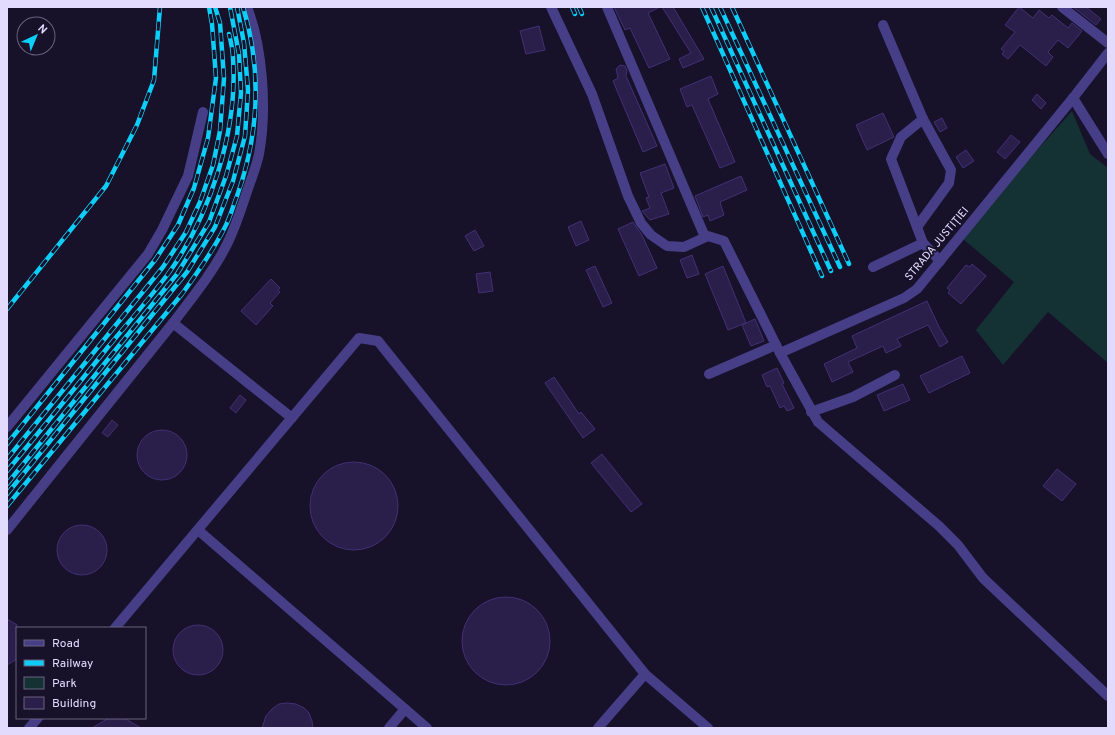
<svg xmlns="http://www.w3.org/2000/svg" width="1115" height="735" font-family="Overpass,sans-serif">
<rect width="100%" height="100%" fill="#17112a"/>
<path fill="#143234" d="M1072,111L1090,154L1108,168V254L1106,256L1108,258V363L1048,312L1003,365L976,330L1014,282L963,239L1016,174Z"/>
<g fill="#2a1e4a" stroke="#433076">
<path d="M614,7H660L648,13L670,59L649,68L630,28L625,30Z"/>
<path d="M662,7H673L704,59L683,68L679,59L691,53Z"/>
<path d="M1019,7L1033,18L1039,10L1049,18L1052,15L1068,28L1072,23L1082,31L1068,48L1058,40L1048,52L1053,57L1046,66L1020,45L1008,59L1002,54L1004,51L1001,49L1015,32L1005,25Z"/>
<path d="M1073,7H1086L1101,19L1096,25Z"/>
<path d="M539,26L545,50L526,54L520,31Z"/>
<path d="M620,65L625,66L627,71L626,76L657,146L643,152L613,81L618,78L616,69Z"/>
<path d="M711,76L718,94L708,99L735,162L720,168L692,105L687,107L680,89Z"/>
<path d="M1037,94L1046,103L1041,109L1032,100Z"/>
<path d="M883,113L894,137L867,150L856,125Z"/>
<path d="M942,118L947,128L940,132L934,122Z"/>
<path d="M1011,135L1020,142L1005,159L997,152Z"/>
<path d="M966,150L974,161L963,168L956,157Z"/>
<path d="M665,164L674,188L661,193L669,214L650,220L642,211L650,208L646,198L649,197L640,173Z"/>
<path d="M741,176L747,190L720,202L724,215L710,221L708,215L703,217L695,196Z"/>
<path d="M581,221L589,240L576,246L568,227Z"/>
<path d="M633,222L642,235L657,268L639,276L618,229Z"/>
<path d="M475,230L484,246L474,251L465,236Z"/>
<path d="M692,255L699,274L687,278L680,260Z"/>
<path d="M972,264L986,276L961,304L948,293L950,290L947,288L966,265L970,267Z"/>
<path d="M595,266L612,303L603,307L586,270Z"/>
<path d="M723,266L746,323L728,330L705,274Z"/>
<path d="M490,272L493,291L479,293L476,274Z"/>
<path d="M271,279L280,288L278,290L280,292L270,303L273,306L256,325L241,311Z"/>
<path d="M927,301L939,327L948,342L940,347L928,325L897,339L901,346L886,353L883,346L848,362L853,372L832,382L824,364L857,348L852,336Z"/>
<path d="M755,319L764,341L751,346L742,325Z"/>
<path d="M962,356L970,373L929,393L920,376Z"/>
<path d="M777,368L784,383L782,384L794,408L787,411L784,406L780,408L770,386L767,387L762,375Z"/>
<path d="M554,377L579,414L581,412L595,429L583,438L545,383Z"/>
<path d="M903,384L910,400L884,411L877,395Z"/>
<path d="M240,395L246,400L236,413L230,408Z"/>
<path d="M112,420L118,425L108,437L102,433Z"/>
<circle cx="162" cy="455" r="25"/>
<path d="M602,454L642,504L631,512L591,463Z"/>
<circle cx="354" cy="506" r="44"/>
<path d="M1057,469L1076,484L1062,501L1043,486Z"/>
<circle cx="82" cy="550" r="25"/>
<circle cx="506" cy="641" r="44"/>
<path d="M7,619L17,625V659L7,665Z"/>
<circle cx="198" cy="650" r="25"/>
<path d="M287,703L296,704L304,708L309,713L312,721L313,728H262L266,716L272,709L279,704Z"/>
<path d="M112,718H124L141,728H92L107,719Z"/>
</g>
<g fill="none" stroke-linecap="round" stroke-linejoin="round">
<g stroke="#463e87" stroke-width="10">
<path d="M551,7L592,94L628,196L641,223L651,235L667,246L684,247L708,236L724,241L776,345"/>
<path d="M607,7L705,237"/>
<path d="M1062,7L1108,43"/>
<path d="M883,25L923,119L951,170L949,183L917,227"/>
<path d="M1073,98L1108,154"/>
<path d="M923,119L901,137L891,159L923,243L940,261"/>
<path d="M873,267L923,243"/>
<path d="M173,323C191,299 211,275 225,248C236,228 242,205 250,183C253,174 257,164 259,154C267,111 263,48 247,7"/>
<path d="M780,353L818,422L939,526L958,545L983,578L1108,696"/>
<path d="M709,374L776,345L780,353L904,298L917,289L1073,98L1108,53"/>
<path d="M811,412L853,397L895,375"/>
<path d="M7,427L148,254L162,230L188,176L203,112"/>
<path d="M7,530L173,323L292,418"/>
<path d="M198,530L427,728"/>
<path d="M115,628L359,338L378,341L645,674L708,728"/>
<path d="M29,728L38,718"/>
<path d="M389,728L405,709"/>
<path d="M598,728L645,674"/>
</g>
<g stroke="#0ccff9" stroke-width="4.5">
<g id="rail">
<path d="M572,7L575,14"/>
<path d="M579,7L582,14"/>
<path d="M702,7L822,276"/>
<path d="M711,7L831,271"/>
<path d="M720,7L840,267"/>
<path d="M732,7L849,264"/>
<path d="M7,309L106,186L137,125L154,80L160,7"/>
<path d="M7,444L155,260L178,225L194,188L208,138L216,78L212,24L209,7"/>
<path d="M7,459L163,267L186,232L200,202L213,165L220,131L224,78L220,23L215,7"/>
<path d="M7,471C41,430 75,388 108,347C128,323 149,299 168,274C210,216 238,131 233,58C233,50 231,42 229,34"/>
<path d="M7,484L177,274L209,222L226,176L237,136L241,93L239,54L230,7"/>
<path d="M7,494L187,272L215,227L233,181L245,136L248,90L244,43L237,7"/>
<path d="M7,506L182,294C198,272 213,251 225,227C230,218 233,206 237,196C259,134 262,70 243,7"/>
</g>
</g>
<use href="#rail" stroke="#17112a" stroke-width="3" stroke-dasharray="9" stroke-linecap="butt"/>
</g>
<g text-anchor="middle" dominant-baseline="central" stroke-width="3.5" stroke-linejoin="round" paint-order="stroke">
<g font-size="11" fill="#e2dbfe" stroke="#17112a">
<text transform="translate(937 244) rotate(-50)">STRADA JUSTIȚIEI</text>
</g>
</g>
<rect width="1115" height="735" fill="none" stroke="#e2dbfe" stroke-width="16"/>
<rect x="16" y="627" width="130" height="92" fill="#17112a" stroke="#68627f"/>
<rect x="24" y="640" width="20" height="6" fill="#463e87" stroke="#68627f"/>
<text x="52" y="647" font-size="12" fill="#e2dbfe">Road</text>
<rect x="24" y="660" width="20" height="6" fill="#0ccff9" stroke="#68627f"/>
<text x="52" y="667" font-size="12" fill="#e2dbfe">Railway</text>
<rect x="24" y="677" width="20" height="12" fill="#143234" stroke="#68627f"/>
<text x="52" y="687" font-size="12" fill="#e2dbfe">Park</text>
<rect x="24" y="697" width="20" height="12" fill="#2a1e4a" stroke="#68627f"/>
<text x="52" y="707" font-size="12" fill="#e2dbfe">Building</text>
<g transform="translate(36 36) rotate(44)"><circle r="19" fill="#17112a" stroke="#68627f"/>
<path d="M0-3L7 15L0 10L-7 15Z" fill="#0ccff9"/>
<text y="-6" font-size="11" font-weight="bold" text-anchor="middle" fill="#e2dbfe">N</text>
</g>
</svg>
